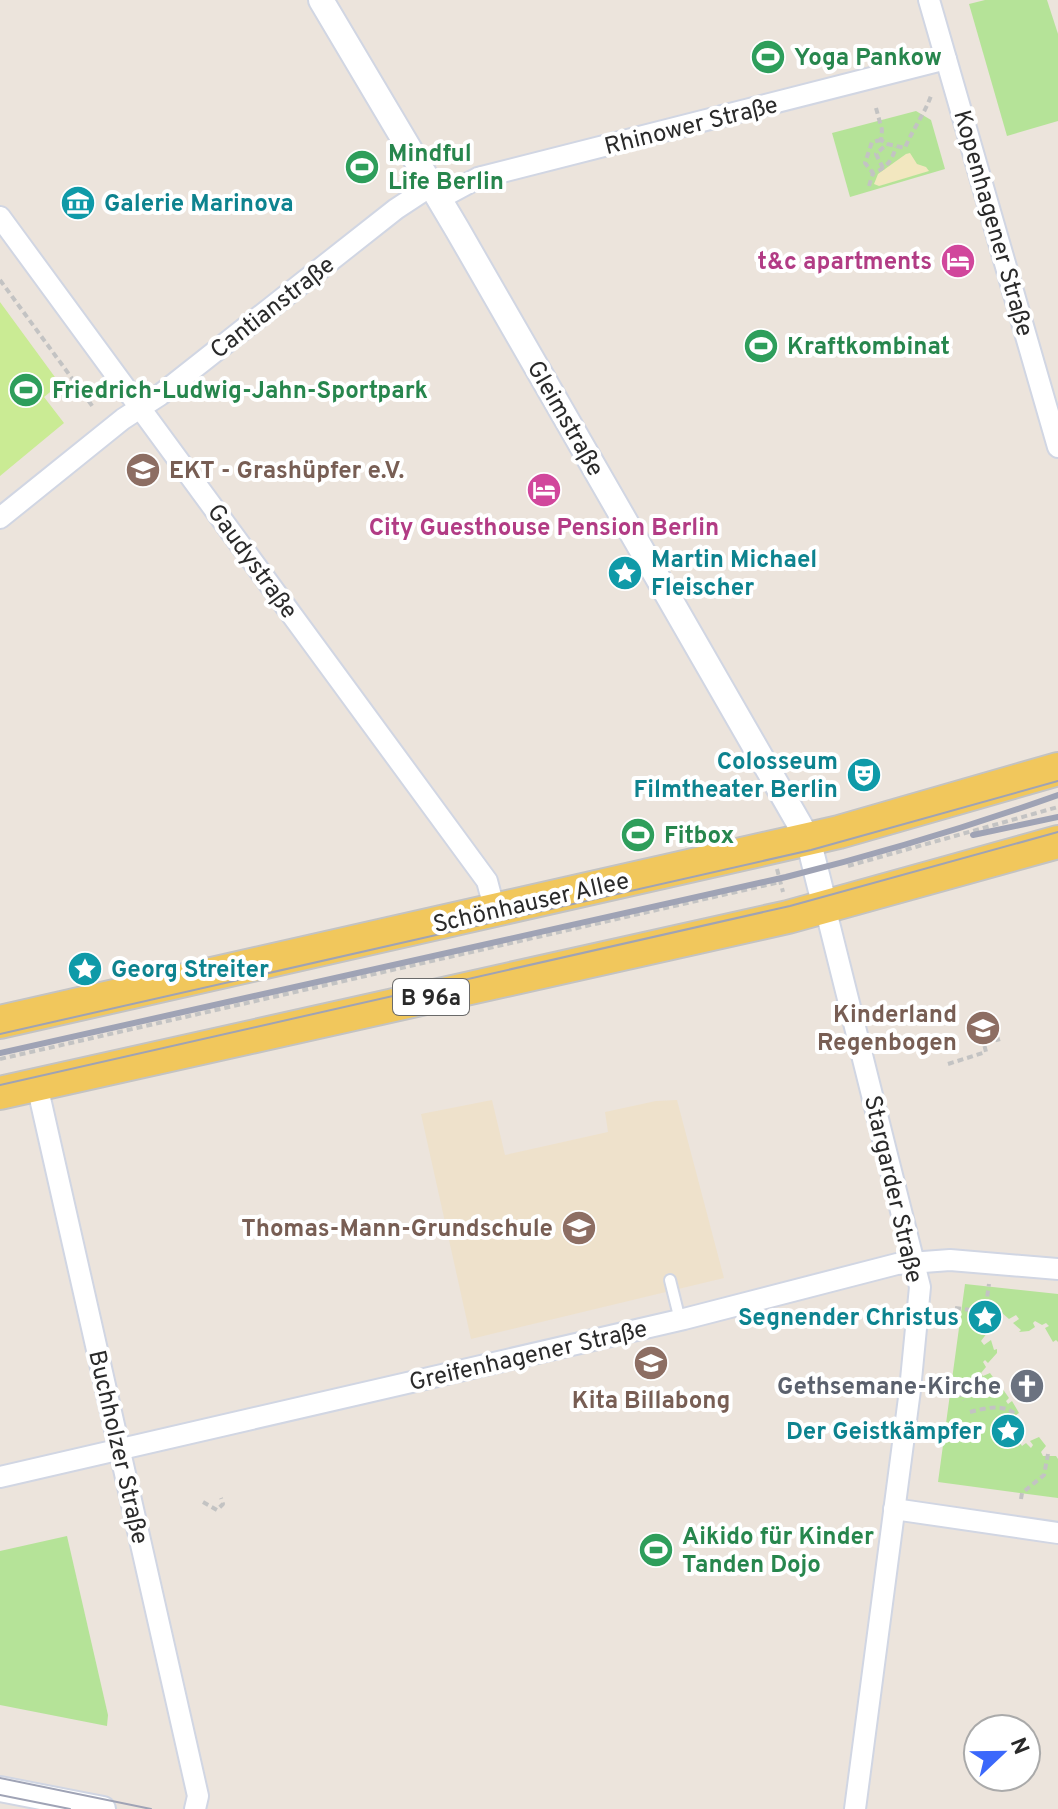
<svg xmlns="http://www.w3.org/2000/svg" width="1058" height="1809" font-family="Overpass,sans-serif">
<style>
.education{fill:#eee1cb}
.green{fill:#b5e398}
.sand{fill:#f2e7bf}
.pitch{fill:#caeb94}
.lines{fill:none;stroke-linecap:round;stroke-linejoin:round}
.service-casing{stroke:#d1d6e3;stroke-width:14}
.minor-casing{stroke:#d1d6e3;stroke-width:24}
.tertiary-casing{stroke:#d1d6e3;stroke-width:28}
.primary-casing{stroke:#c3c3c3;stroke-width:36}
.path{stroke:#c3c3c3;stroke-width:4;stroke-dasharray:6 4;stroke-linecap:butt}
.service{stroke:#fff;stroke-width:10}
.minor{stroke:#fff;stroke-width:20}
.tertiary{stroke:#fff;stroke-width:24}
.primary{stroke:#f1c75c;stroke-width:32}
.tram{stroke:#9fa3b5;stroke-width:2}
.rail{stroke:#9fa3b5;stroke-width:6}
.labels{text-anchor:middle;stroke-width:8;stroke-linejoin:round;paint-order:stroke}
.shield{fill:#fff;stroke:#6a6a6a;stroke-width:2}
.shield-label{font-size:22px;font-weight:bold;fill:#2a2a2a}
.leisure-label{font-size:24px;font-weight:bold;fill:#27864d;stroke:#fff;text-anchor:start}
.street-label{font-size:24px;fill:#2a2a2a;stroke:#fff}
.culture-label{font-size:24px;font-weight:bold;fill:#0d838f;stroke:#fff;text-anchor:start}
.hotel-label{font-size:24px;font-weight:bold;fill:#b23c85;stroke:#fff;text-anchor:end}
.education-label{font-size:24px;font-weight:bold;fill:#785e54;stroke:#fff;text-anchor:end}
.worship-label{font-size:24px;font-weight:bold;fill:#5b616d;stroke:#fff;text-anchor:end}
</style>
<rect width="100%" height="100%" fill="#ece4dc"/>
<path class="education" d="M492 1100 505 1155 608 1132 605 1112 656 1101 677 1100 724 1278 471 1339 421 1114Z"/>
<g class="green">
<path d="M985 0H1047L1058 34V121L1007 136 969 4Z"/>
<path d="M916 111 931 120 945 169 850 197 832 133Z"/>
<path d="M965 1284 1058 1294V1342L1056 1340 1053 1342 1045 1328 1049 1326 1046 1323 1042 1325 1035 1321 1033 1323 1035 1327 1029 1331 1019 1332 1021 1330 1013 1323 1019 1319 1016 1315 1009 1319 1002 1313 999 1315 997 1311 983 1321 987 1333 981 1341 984 1345 991 1340 994 1350 997 1349V1353L988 1363 985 1360 983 1362 986 1367 981 1373 983 1376 990 1373 998 1384 995 1387 998 1390 1002 1388 1009 1398 1006 1401 1008 1404 1012 1401 1019 1413 1013 1417 1010 1413 1006 1415 1009 1420 1005 1423 1008 1427 1012 1424 1024 1440 1020 1443 1022 1446 1026 1443 1031 1448 1033 1445 1030 1441 1039 1437 1046 1446 1041 1452 1043 1456H1056L1058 1459V1498L938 1482Z"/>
<path d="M67 1536 108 1715 107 1726 0 1705V1551Z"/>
</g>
<path class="sand" d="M910 153 917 164 926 167 929 171 879 186 874 184 878 174 906 154Z"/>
<path class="pitch" d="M0 302 60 384 44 397 64 423 0 476Z"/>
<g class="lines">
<g class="service-casing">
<path id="service" d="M670 1280 680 1320"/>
</g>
<g class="minor-casing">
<g id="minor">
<path d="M929 0 1058 447"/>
<path d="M439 199 478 178 946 59"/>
<path d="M0 217 487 881 495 911"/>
<path d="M0 518 123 419 160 395 396 209 431 186"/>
<path d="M825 907 920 1287 910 1390 855 1809"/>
<path d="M37 1085 198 1796 195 1809"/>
<path d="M0 1477 684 1319 897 1264 950 1260 1058 1269"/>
<path d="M894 1509 1058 1533"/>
</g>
</g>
<g class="tertiary-casing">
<g id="tertiary">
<path d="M321 0 457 229 808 839 825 907"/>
<path d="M0 1789 103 1809"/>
</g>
</g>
<g class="primary-casing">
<g id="primary">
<path d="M0 1022 839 832 1058 769"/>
<path d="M0 1093 788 917 1058 842"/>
</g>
</g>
<g class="path">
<path d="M876 108 882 130 881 140 887 144 905 148C913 128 925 114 932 93"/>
<path d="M881 140 872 142 865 163 873 173C887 168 892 160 896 147"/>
<path d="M883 168 876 154 887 144"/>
<path d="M869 186 873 173"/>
<path d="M0 280 93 407"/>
<path d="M848 866 1058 807"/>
<path d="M777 869 783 892"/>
<path d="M0 1059 780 882"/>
<path d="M948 1064 986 1052 984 1044 1000 1039"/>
<path d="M955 1308 987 1312 991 1304 987 1298 989 1284"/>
<path d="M959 1391 964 1400"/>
<path d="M970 1412C986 1408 1004 1403 1016 1415"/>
<path d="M1021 1499 1022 1493 1044 1475 1048 1454"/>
<path d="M203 1502 217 1510 223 1504 221 1498"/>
</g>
<use href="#service" class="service"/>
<use href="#minor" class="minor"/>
<use href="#tertiary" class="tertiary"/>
<use href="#primary" class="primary"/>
<g class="tram">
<path d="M0 1034 811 850 1058 781"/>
<path d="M0 1085 790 906 1058 832"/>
<path d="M0 1778 151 1809"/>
<path d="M0 1795 70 1809"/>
</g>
<g class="rail">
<path d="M973 835 1058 817"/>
<path d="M0 1053 786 877C878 854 968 827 1058 795"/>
</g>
</g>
<defs>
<g id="stadium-disc" transform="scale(1.8)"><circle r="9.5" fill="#2e9e5b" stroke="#fff"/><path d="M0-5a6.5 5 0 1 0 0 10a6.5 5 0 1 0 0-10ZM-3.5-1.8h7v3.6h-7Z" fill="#fff"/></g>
<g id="museum-disc" transform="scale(1.8)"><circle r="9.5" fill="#0f9aa8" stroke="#fff"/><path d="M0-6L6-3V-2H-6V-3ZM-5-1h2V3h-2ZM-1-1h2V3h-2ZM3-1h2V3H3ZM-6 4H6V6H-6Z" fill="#fff"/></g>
<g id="hotel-disc" transform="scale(1.8)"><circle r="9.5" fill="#d1479c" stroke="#fff"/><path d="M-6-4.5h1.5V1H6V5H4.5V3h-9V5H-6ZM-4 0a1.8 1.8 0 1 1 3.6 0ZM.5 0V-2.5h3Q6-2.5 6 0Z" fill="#fff"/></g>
<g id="school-disc" transform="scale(1.8)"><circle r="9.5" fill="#8d6e63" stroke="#fff"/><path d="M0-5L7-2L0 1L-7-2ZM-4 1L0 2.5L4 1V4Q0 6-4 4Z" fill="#fff"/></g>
<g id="sight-disc" transform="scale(1.8)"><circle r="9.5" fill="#0f9aa8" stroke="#fff"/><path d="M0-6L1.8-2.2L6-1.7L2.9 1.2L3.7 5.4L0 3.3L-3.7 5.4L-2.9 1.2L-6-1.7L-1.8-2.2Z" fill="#fff"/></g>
<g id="theatre-disc" transform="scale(1.8)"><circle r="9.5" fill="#0f9aa8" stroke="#fff"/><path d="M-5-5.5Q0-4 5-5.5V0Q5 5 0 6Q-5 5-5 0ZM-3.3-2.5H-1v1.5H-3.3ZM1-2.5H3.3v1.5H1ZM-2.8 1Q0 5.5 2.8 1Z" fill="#fff"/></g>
<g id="church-disc" transform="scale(1.8)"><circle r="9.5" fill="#6b7280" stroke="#fff"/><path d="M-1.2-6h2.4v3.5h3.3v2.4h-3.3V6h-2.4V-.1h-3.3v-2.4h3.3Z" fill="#fff"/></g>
</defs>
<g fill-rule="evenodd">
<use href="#stadium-disc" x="768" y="57"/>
<use href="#stadium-disc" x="362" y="167"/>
<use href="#museum-disc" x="78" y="203"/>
<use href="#hotel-disc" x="958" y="261"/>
<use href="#stadium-disc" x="761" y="346"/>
<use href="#stadium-disc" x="26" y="390"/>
<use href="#school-disc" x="143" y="470"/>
<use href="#hotel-disc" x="544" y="490"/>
<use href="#sight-disc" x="625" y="573"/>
<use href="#theatre-disc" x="864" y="775"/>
<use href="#stadium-disc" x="638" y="835"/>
<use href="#sight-disc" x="85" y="969"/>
<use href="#school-disc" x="983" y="1028"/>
<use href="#school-disc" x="579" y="1228"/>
<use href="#sight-disc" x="985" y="1317"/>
<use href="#school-disc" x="651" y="1363"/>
<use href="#church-disc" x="1027" y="1386"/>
<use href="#sight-disc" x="1008" y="1431"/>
<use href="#stadium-disc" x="656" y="1550"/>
</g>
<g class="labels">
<rect class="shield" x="393" y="979" width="76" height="36" rx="6"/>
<g class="shield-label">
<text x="431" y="1005">B 96a</text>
</g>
<g class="leisure-label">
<text x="794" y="65">Yoga Pankow</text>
<text x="388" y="161">Mindful<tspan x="388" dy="28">Life Berlin</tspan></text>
<text x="787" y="354">Kraftkombinat</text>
<text x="52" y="398">Friedrich-Ludwig-Jahn-Sportpark</text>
<text x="664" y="843">Fitbox</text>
<text x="682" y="1544">Aikido für Kinder<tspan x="682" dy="28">Tanden Dojo</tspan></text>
</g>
<g class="street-label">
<text transform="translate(691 125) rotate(-14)" y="8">Rhinower Straße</text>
<text transform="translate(994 223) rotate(74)" y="8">Kopenhagener Straße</text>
<text transform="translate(272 307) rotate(-38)" y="8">Cantianstraße</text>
<text transform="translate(566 418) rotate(60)" y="8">Gleimstraße</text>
<text transform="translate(253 561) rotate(54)" y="8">Gaudystraße</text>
<text transform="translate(531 902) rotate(-13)" y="8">Schönhauser Allee</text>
<text transform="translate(894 1189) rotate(77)" y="8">Stargarder Straße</text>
<text transform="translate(528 1355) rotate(-13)" y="8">Greifenhagener Straße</text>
<text transform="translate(119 1447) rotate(77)" y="8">Buchholzer Straße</text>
</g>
<g class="culture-label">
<text x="104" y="211">Galerie Marinova</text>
<text x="651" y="567">Martin Michael<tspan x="651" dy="28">Fleischer</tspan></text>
<text x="838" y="769" text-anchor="end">Colosseum<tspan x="838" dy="28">Filmtheater Berlin</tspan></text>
<text x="111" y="977">Georg Streiter</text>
<text x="959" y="1325" text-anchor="end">Segnender Christus</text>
<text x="982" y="1439" text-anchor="end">Der Geistkämpfer</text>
</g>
<g class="hotel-label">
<text x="932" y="269">t&amp;c apartments</text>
<text x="544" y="535" text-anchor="middle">City Guesthouse Pension Berlin</text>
</g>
<g class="education-label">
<text x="169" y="478" text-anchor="start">EKT - Grashüpfer e.V.</text>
<text x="957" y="1022">Kinderland<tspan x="957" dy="28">Regenbogen</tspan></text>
<text x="553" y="1236">Thomas-Mann-Grundschule</text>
<text x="651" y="1408" text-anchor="middle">Kita Billabong</text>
</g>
<g class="worship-label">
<text x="1001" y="1394">Gethsemane-Kirche</text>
</g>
</g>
<g transform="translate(1002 1753) rotate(68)"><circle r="38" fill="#ffffff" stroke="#aaaaaa" stroke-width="2"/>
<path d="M0-6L14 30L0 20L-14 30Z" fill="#3b68fb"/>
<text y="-12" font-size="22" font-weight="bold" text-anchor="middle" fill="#2a2a2a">N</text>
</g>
</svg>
